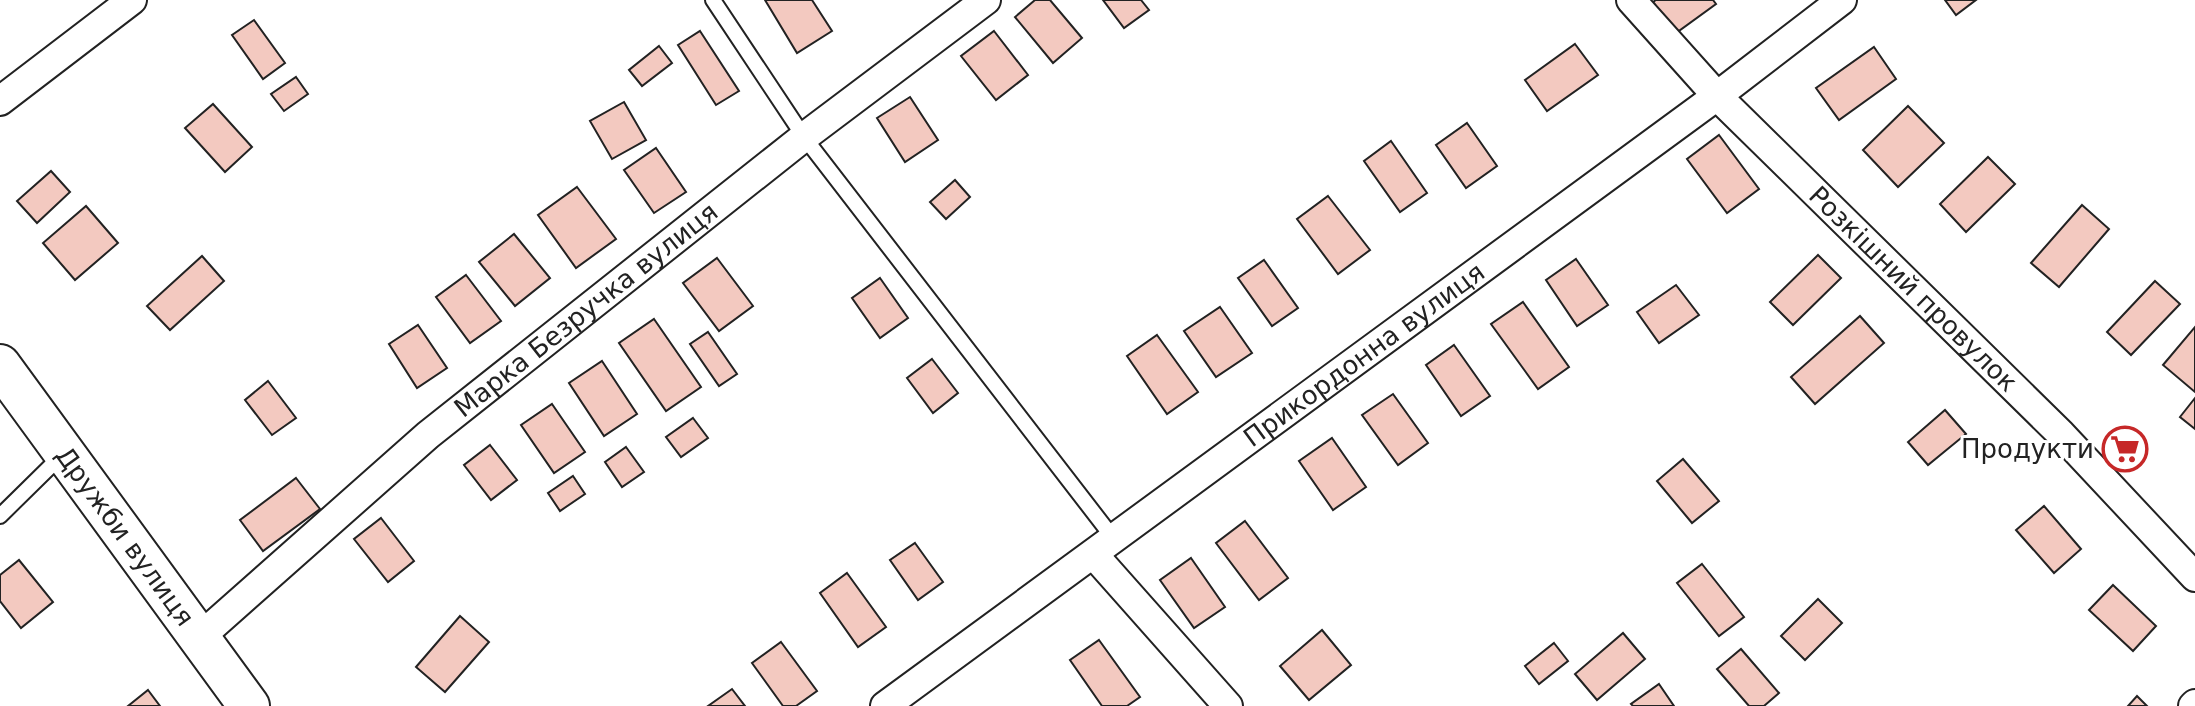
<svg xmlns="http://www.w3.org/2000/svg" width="2195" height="706" font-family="'DejaVu Sans',sans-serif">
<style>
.building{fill:#f3c9c0;stroke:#222;stroke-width:2}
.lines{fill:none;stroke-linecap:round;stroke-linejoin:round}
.lane-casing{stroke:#222;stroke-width:18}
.street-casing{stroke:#222;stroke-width:32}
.secondary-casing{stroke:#222;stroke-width:44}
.lane{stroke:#fff;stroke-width:14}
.street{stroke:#fff;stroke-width:28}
.secondary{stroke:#fff;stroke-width:40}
.labels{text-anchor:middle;stroke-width:6;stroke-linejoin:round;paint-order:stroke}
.street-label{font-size:26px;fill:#222;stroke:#fff}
.poi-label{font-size:26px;fill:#222;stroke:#fff;text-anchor:end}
</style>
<rect width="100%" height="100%" fill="#fff"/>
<g class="building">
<path d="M765 0H812L832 31 797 53Z"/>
<path d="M1035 0H1050L1082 38 1053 63 1015 17Z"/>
<path d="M1103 0H1141L1149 10 1124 28Z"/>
<path d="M1656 0H1713L1716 4 1676 33 1653 2Z"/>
<path d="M1945 0H1976L1956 15Z"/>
<path d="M254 20 285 63 263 79 232 35Z"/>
<path d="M700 31 739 91 716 105 678 45Z"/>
<path d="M994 31 1028 75 996 100 961 56Z"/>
<path d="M1575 44 1598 75 1547 111 1525 80Z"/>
<path d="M659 46 672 63 642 86 629 70Z"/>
<path d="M1874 47 1896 79 1839 120 1816 88Z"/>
<path d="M296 77 308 94 284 111 271 94Z"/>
<path d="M910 97 938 140 905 162 877 118Z"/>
<path d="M624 102 646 140 612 159 590 121Z"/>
<path d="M213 104 252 147 225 172 185 128Z"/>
<path d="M1908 106 1944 143 1898 187 1863 150Z"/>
<path d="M1467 123 1497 166 1466 188 1436 145Z"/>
<path d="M1719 135 1759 189 1727 213 1687 159Z"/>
<path d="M1391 141 1427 193 1400 212 1364 161Z"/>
<path d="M656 148 686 192 654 213 624 170Z"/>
<path d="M1988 157 2015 184 1966 232 1940 204Z"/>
<path d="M51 171 70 192 37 223 17 201Z"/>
<path d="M955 180 970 197 946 219 930 202Z"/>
<path d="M577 187 616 239 576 268 538 215Z"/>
<path d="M1328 196 1370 250 1338 274 1297 219Z"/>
<path d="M2082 205 2109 229 2059 287 2031 263Z"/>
<path d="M86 206 118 243 75 280 43 243Z"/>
<path d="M514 234 550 278 515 306 479 262Z"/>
<path d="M1818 255 1841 278 1793 325 1770 302Z"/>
<path d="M202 256 224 281 170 330 147 306Z"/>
<path d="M717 258 753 306 719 331 683 283Z"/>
<path d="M1576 259 1608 305 1577 326 1546 280Z"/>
<path d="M1264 260 1298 308 1272 326 1238 278Z"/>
<path d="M466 275 501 321 470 343 436 297Z"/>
<path d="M880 278 908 318 880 338 852 298Z"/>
<path d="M2155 281 2180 304 2131 355 2107 332Z"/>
<path d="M1676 285 1699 315 1659 343 1637 312Z"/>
<path d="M1523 302 1569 367 1538 389 1491 324Z"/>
<path d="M1220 307 1252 353 1216 377 1184 331Z"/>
<path d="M1860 316 1884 343 1815 404 1791 377Z"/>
<path d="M654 319 701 387 666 411 619 343Z"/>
<path d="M418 325 447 368 417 388 389 344Z"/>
<path d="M2195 327V392L2163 365Z"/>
<path d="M708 332 737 374 719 386 690 344Z"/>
<path d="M1157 335 1198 392 1167 414 1127 356Z"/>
<path d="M1454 345 1490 396 1461 416 1426 365Z"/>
<path d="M932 359 958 393 933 413 907 378Z"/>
<path d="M602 361 637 414 604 436 569 383Z"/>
<path d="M268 381 296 418 272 435 245 400Z"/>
<path d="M1393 394 1428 443 1398 465 1362 415Z"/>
<path d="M2195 398V429L2180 417Z"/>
<path d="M552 404 585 452 554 473 521 425Z"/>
<path d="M1945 410 1966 434 1928 465 1908 442Z"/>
<path d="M693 418 708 438 681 457 666 437Z"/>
<path d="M1332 438 1366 487 1333 510 1299 461Z"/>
<path d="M490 445 517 480 491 500 464 465Z"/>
<path d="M626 447 644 472 622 487 605 462Z"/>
<path d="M1683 459 1719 501 1692 523 1657 481Z"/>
<path d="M573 476 585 494 560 511 548 493Z"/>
<path d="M296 478 320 509 263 551 240 520Z"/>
<path d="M2044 506 2081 549 2054 573 2016 530Z"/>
<path d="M381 518 414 561 388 582 354 539Z"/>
<path d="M1245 521 1288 578 1259 600 1216 543Z"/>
<path d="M915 543 943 582 918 600 890 560Z"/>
<path d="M1191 558 1225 607 1194 628 1160 580Z"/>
<path d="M19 560 53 602 21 628 0 601V575Z"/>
<path d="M1702 564 1744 617 1719 636 1677 583Z"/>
<path d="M847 573 886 627 858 647 820 593Z"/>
<path d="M2113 585 2156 626 2133 651 2089 610Z"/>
<path d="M1818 599 1842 623 1805 660 1781 636Z"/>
<path d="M460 616 489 642 445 692 416 667Z"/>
<path d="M1322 630 1351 665 1309 700 1280 666Z"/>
<path d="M1623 633 1645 659 1597 700 1575 674Z"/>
<path d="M1099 640 1140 697 1127 706H1102L1070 660Z"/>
<path d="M781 642 817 691 796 706H783L752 663Z"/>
<path d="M1554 643 1568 661 1539 684 1525 666Z"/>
<path d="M1741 649 1779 693 1764 706H1749L1717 669Z"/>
<path d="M1659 684 1674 706H1633L1631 704Z"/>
<path d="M732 689 745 706H708Z"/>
<path d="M148 690 160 706H128Z"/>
<path d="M2137 696 2147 706H2128Z"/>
</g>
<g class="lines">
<g class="lane-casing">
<g id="lane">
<path d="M713 0 804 137 1114 539"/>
<path d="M0 516 62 455"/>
</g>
</g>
<g class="street-casing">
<g id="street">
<path id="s1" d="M1631 0 1717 96 2061 434 2195 577"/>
<path d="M0 101 132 0"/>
<path d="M1094 555 1228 706"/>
<path id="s2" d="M200 637 428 435 804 137 986 0"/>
<path id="s3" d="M885 706 1717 96 1842 0"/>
<path d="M2193 706 2195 704"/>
</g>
</g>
<g class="secondary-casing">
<g id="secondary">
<path id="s4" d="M0 365 249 706"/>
</g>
</g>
<use href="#lane" class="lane"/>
<use href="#street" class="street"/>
<use href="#secondary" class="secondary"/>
</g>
<defs>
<g id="supermarket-ring" transform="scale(2.3)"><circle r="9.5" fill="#fff" stroke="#c62828" stroke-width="1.5"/><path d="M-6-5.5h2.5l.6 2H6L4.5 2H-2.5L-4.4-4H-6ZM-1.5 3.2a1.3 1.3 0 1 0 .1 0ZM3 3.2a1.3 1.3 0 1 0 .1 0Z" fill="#c62828"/></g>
</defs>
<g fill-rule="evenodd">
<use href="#supermarket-ring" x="2125" y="449"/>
</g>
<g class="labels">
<g class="street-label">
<text dy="9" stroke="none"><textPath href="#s1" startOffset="404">Розкішний провулок</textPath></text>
<text dy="9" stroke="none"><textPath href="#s2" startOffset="506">Марка Безручка вулиця</textPath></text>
<text dy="9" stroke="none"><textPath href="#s3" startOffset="594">Прикордонна вулиця</textPath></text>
<text dy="9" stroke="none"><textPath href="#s4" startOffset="212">Дружби вулиця</textPath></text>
</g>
<g class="poi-label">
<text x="2094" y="458">Продукти</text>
</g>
</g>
</svg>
